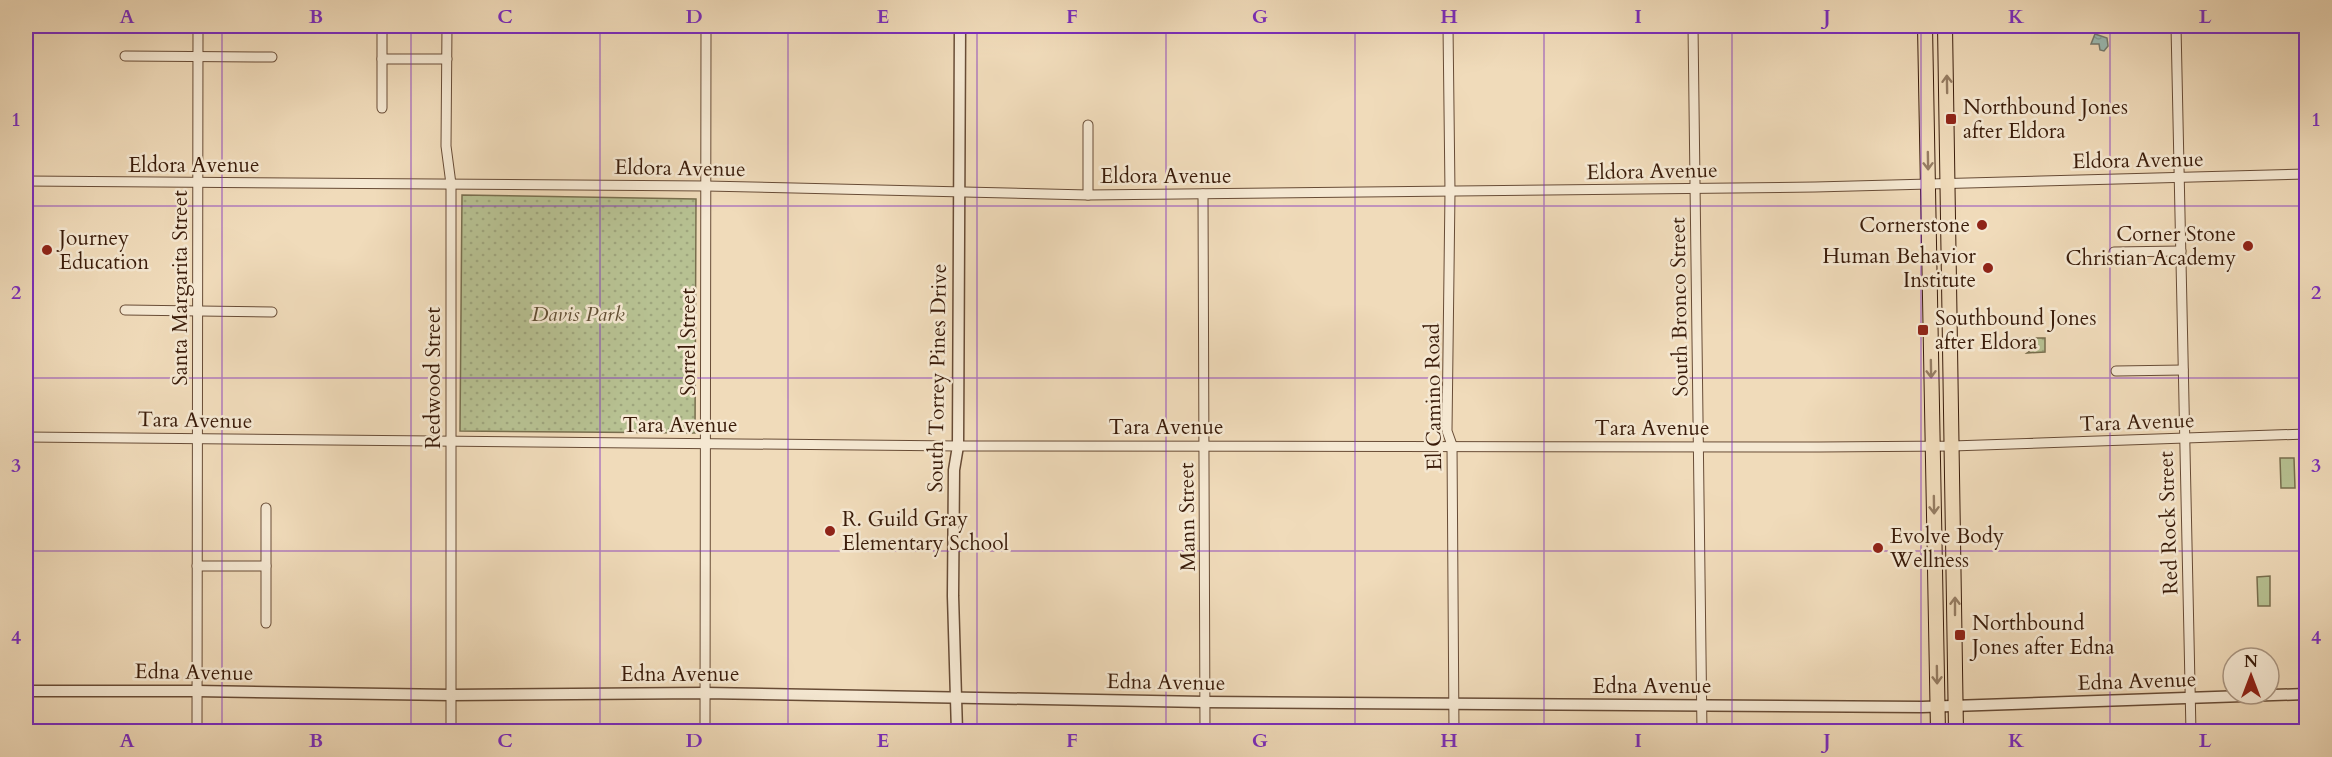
<svg xmlns="http://www.w3.org/2000/svg" width="2332" height="757" font-family="Cardo,serif">
<style>
.park{fill:url(#park-dots);stroke:#786e4e;stroke-width:1.5}
.pitch{fill:#b7c192;stroke:#786e4e;stroke-width:1.5}
.water{fill:url(#water-ripples);stroke:#747b70;stroke-width:1.5}
.lines{fill:none;stroke-linecap:round;stroke-linejoin:round}
.minor-casing{stroke:#684c36;stroke-width:11}
.tertiary-casing{stroke:#684c36;stroke-width:13}
.primary-casing{stroke:#3a1c0a;stroke-width:16}
.minor{stroke:#f5e8d2;stroke-width:9}
.tertiary{stroke:#f5e8d2;stroke-width:10}
.primary{stroke:#f0dbba;stroke-width:14}
.oneway{stroke:#957c62}
.grid{fill:none;stroke:#7b2cbf;stroke-width:1.5;stroke-opacity:0.55}
.poi-dot{fill:#8f2418;stroke:#f5e8d2;stroke-width:2}
.labels{text-anchor:middle;stroke-width:5;stroke-linejoin:round;paint-order:stroke}
.poi-label{font-size:21px;fill:#3a1c0a;stroke:#f5e8d2;text-anchor:start}
.street-label{font-size:21px;fill:#3a1c0a;stroke:#f5e8d2}
.park-label{font-size:21px;font-style:italic;fill:#604e33;stroke:#f5e8d2}
.neatline{fill:none;stroke:#7b2cbf;stroke-width:2}
.grid-label{font-size:20px;text-anchor:middle;font-weight:bold;fill:#7b2cbf}
</style>
<defs>
<pattern id="park-dots" width="8" height="8" patternUnits="userSpaceOnUse" patternTransform="scale(1.5)"><rect width="8" height="8" fill="#b7c192"/><path d="M2 2h.1M6 6h.1" fill="none" stroke="#9ea57d" stroke-width="1.8" stroke-linecap="round"/></pattern>
<pattern id="water-ripples" width="26" height="14" patternUnits="userSpaceOnUse" patternTransform="scale(1.5)"><rect width="26" height="14" fill="#9abbb4"/><path d="M2 4q2-2 4 0t4 0M15 11q2-2 4 0t4 0" fill="none" stroke="#85a099"/></pattern>
</defs>
<rect width="100%" height="100%" fill="#f0dbba"/>
<filter id="stains"><feTurbulence type="fractalNoise" baseFrequency=".00333" numOctaves="4"/><feColorMatrix values="0 0 0 0 .2 0 0 0 0 .09 0 0 0 0 .02 0 0 0 .5 -.17"/></filter>
<radialGradient id="worn" r=".72"><stop offset=".6" stop-color="#630" stop-opacity="0"/><stop offset="1" stop-color="#630" stop-opacity=".3"/></radialGradient>
<g class="park">
<path d="M462 195 696 199 695 433 460 431Z"/>
<path d="M2027 338H2045V352L2027 353 2035 347 2033 341Z"/>
</g>
<g class="pitch">
<path d="M2280 458H2294L2295 488H2281Z"/>
<path d="M2270 576V606H2258L2257 577Z"/>
</g>
<path class="water" d="M2095 34 2107 38 2108 46 2104 51 2100 50 2099 44H2091Z"/>
<g class="lines">
<g class="minor-casing">
<g id="minor">
<path d="M447 26 446 146 451 184V732"/>
<path d="M1448 26 1450 192 1447 431 1452 445 1454 732"/>
<path d="M1693 26 1702 732"/>
<path d="M2176 26 2191 732"/>
<path d="M125 56 272 57"/>
<path d="M382 59H447"/>
<path d="M382 108V26"/>
<path d="M26 181 706 186 1088 195 1815 187 2306 174"/>
<path d="M1203 194 1205 732"/>
<path d="M1088 195V125"/>
<path d="M2114 252 2181 251"/>
<path d="M125 310 272 312"/>
<path d="M2116 371 2183 370"/>
<path d="M26 437 958 446 1819 447 1952 446 2306 434"/>
<path d="M197 566H266"/>
<path d="M266 623V508"/>
<path d="M197 732 198 26"/>
<path d="M705 732 706 26"/>
</g>
</g>
<g class="tertiary-casing">
<g id="tertiary">
<path d="M26 691H196L451 695 705 693 1205 702 1922 707 2306 694"/>
<path d="M957 732 953 596 954 470 958 446 960 26"/>
</g>
</g>
<g class="primary-casing">
<g id="primary">
<path d="M1925 26 1938 732"/>
<path d="M1945 26 1956 732"/>
</g>
</g>
<use href="#minor" class="minor"/>
<use href="#tertiary" class="tertiary"/>
<use href="#primary" class="primary"/>
</g>
<defs><path id="oneway-shaft" d="M-6 0H5M1.5-3L5.5 0L1.5 3" fill="none" stroke-width="1.6" stroke-linecap="round" stroke-linejoin="round" transform="scale(1.5)"/></defs>
<g class="oneway">
<use href="#oneway-shaft" transform="translate(1947 84) rotate(-91)"/>
<use href="#oneway-shaft" transform="translate(1928 161) rotate(89)"/>
<use href="#oneway-shaft" transform="translate(1931 369) rotate(89)"/>
<use href="#oneway-shaft" transform="translate(1934 505) rotate(89)"/>
<use href="#oneway-shaft" transform="translate(1955 606) rotate(-90)"/>
<use href="#oneway-shaft" transform="translate(1937 675) rotate(89)"/>
</g>
<path class="grid" d="M222 26V732M411 26V732M600 26V732M788 26V732M977 26V732M1166 26V732M1355 26V732M1544 26V732M1732 26V732M1921 26V732M2110 26V732M26 206H2306M26 378H2306M26 551H2306"/>
<g class="poi-dot">
<rect x="1945" y="113" width="12" height="12" rx="3"/>
<circle cx="1982" cy="225" r="6"/>
<circle cx="2248" cy="246" r="6"/>
<circle cx="47" cy="250" r="6"/>
<circle cx="1988" cy="268" r="6"/>
<rect x="1917" y="324" width="12" height="12" rx="3"/>
<circle cx="830" cy="531" r="6"/>
<circle cx="1878" cy="548" r="6"/>
<rect x="1954" y="629" width="12" height="12" rx="3"/>
</g>
<g class="labels">
<g class="poi-label">
<text x="1963" y="114">Northbound Jones<tspan x="1963" dy="24">after Eldora</tspan></text>
<text x="1970" y="232" text-anchor="end">Cornerstone</text>
<text x="2236" y="241" text-anchor="end">Corner Stone<tspan x="2236" dy="24">Christian Academy</tspan></text>
<text x="59" y="245">Journey<tspan x="59" dy="24">Education</tspan></text>
<text x="1976" y="263" text-anchor="end">Human Behavior<tspan x="1976" dy="24">Institute</tspan></text>
<text x="1935" y="325">Southbound Jones<tspan x="1935" dy="24">after Eldora</tspan></text>
<text x="842" y="526">R. Guild Gray<tspan x="842" dy="24">Elementary School</tspan></text>
<text x="1890" y="543">Evolve Body<tspan x="1890" dy="24">Wellness</tspan></text>
<text x="1972" y="630">Northbound<tspan x="1972" dy="24">Jones after Edna</tspan></text>
</g>
<g class="street-label">
<text transform="translate(2138 160) rotate(-1)" y="7">Eldora Avenue</text>
<text x="194" y="172">Eldora Avenue</text>
<text transform="translate(680 168) rotate(1)" y="7">Eldora Avenue</text>
<text transform="translate(1652 171) rotate(-1)" y="7">Eldora Avenue</text>
<text x="1166" y="183">Eldora Avenue</text>
<text transform="translate(180 288) rotate(-90)" y="7">Santa Margarita Street</text>
<text transform="translate(1679 307) rotate(-91)" y="7">South Bronco Street</text>
<text transform="translate(688 342) rotate(-90)" y="7">Sorrel Street</text>
<text transform="translate(433 378) rotate(-90)" y="7">Redwood Street</text>
<text transform="translate(937 378) rotate(-89)" y="7">South Torrey Pines Drive</text>
<text transform="translate(1433 397) rotate(-91)" y="7">El Camino Road</text>
<text transform="translate(195 420) rotate(1)" y="7">Tara Avenue</text>
<text transform="translate(2137 422) rotate(-2)" y="7">Tara Avenue</text>
<text x="680" y="432">Tara Avenue</text>
<text x="1166" y="434">Tara Avenue</text>
<text x="1652" y="435">Tara Avenue</text>
<text transform="translate(1187 517) rotate(-91)" y="7">Mann Street</text>
<text transform="translate(2168 523) rotate(-92)" y="7">Red Rock Street</text>
<text transform="translate(194 672) rotate(1)" y="7">Edna Avenue</text>
<text x="680" y="681">Edna Avenue</text>
<text transform="translate(2137 681) rotate(-2)" y="7">Edna Avenue</text>
<text transform="translate(1166 682) rotate(1)" y="7">Edna Avenue</text>
<text x="1652" y="693">Edna Avenue</text>
</g>
<g class="park-label">
<text x="578" y="321">Davis Park</text>
</g>
</g>
<rect width="2332" height="757" fill="none" stroke="#f0dbba" stroke-width="66"/>
<g transform="translate(2251 676)"><circle r="28" fill="#f5e8d2" stroke="#aa9682" stroke-width="1.5"/>
<path d="M0-4.5L10 22L0 15L-10 22Z" fill="#8f2418"/>
<text y="-9" font-size="16" font-weight="bold" text-anchor="middle" fill="#3a1c0a">N</text>
</g>
<rect x="33" y="33" width="2266" height="691" class="neatline"/>
<g class="grid-label">
<text x="127" y="23">A</text>
<text x="316" y="23">B</text>
<text x="505" y="23">C</text>
<text x="694" y="23">D</text>
<text x="883" y="23">E</text>
<text x="1072" y="23">F</text>
<text x="1260" y="23">G</text>
<text x="1449" y="23">H</text>
<text x="1638" y="23">I</text>
<text x="1827" y="23">J</text>
<text x="2016" y="23">K</text>
<text x="2205" y="23">L</text>
<text x="16" y="126">1</text>
<text x="2316" y="126">1</text>
<text x="16" y="299">2</text>
<text x="2316" y="299">2</text>
<text x="16" y="472">3</text>
<text x="2316" y="472">3</text>
<text x="16" y="644">4</text>
<text x="2316" y="644">4</text>
<text x="127" y="747">A</text>
<text x="316" y="747">B</text>
<text x="505" y="747">C</text>
<text x="694" y="747">D</text>
<text x="883" y="747">E</text>
<text x="1072" y="747">F</text>
<text x="1260" y="747">G</text>
<text x="1449" y="747">H</text>
<text x="1638" y="747">I</text>
<text x="1827" y="747">J</text>
<text x="2016" y="747">K</text>
<text x="2205" y="747">L</text>
</g>
<rect width="100%" height="100%" filter="url(#stains)"/>
<rect width="100%" height="100%" fill="url(#worn)"/>
</svg>
